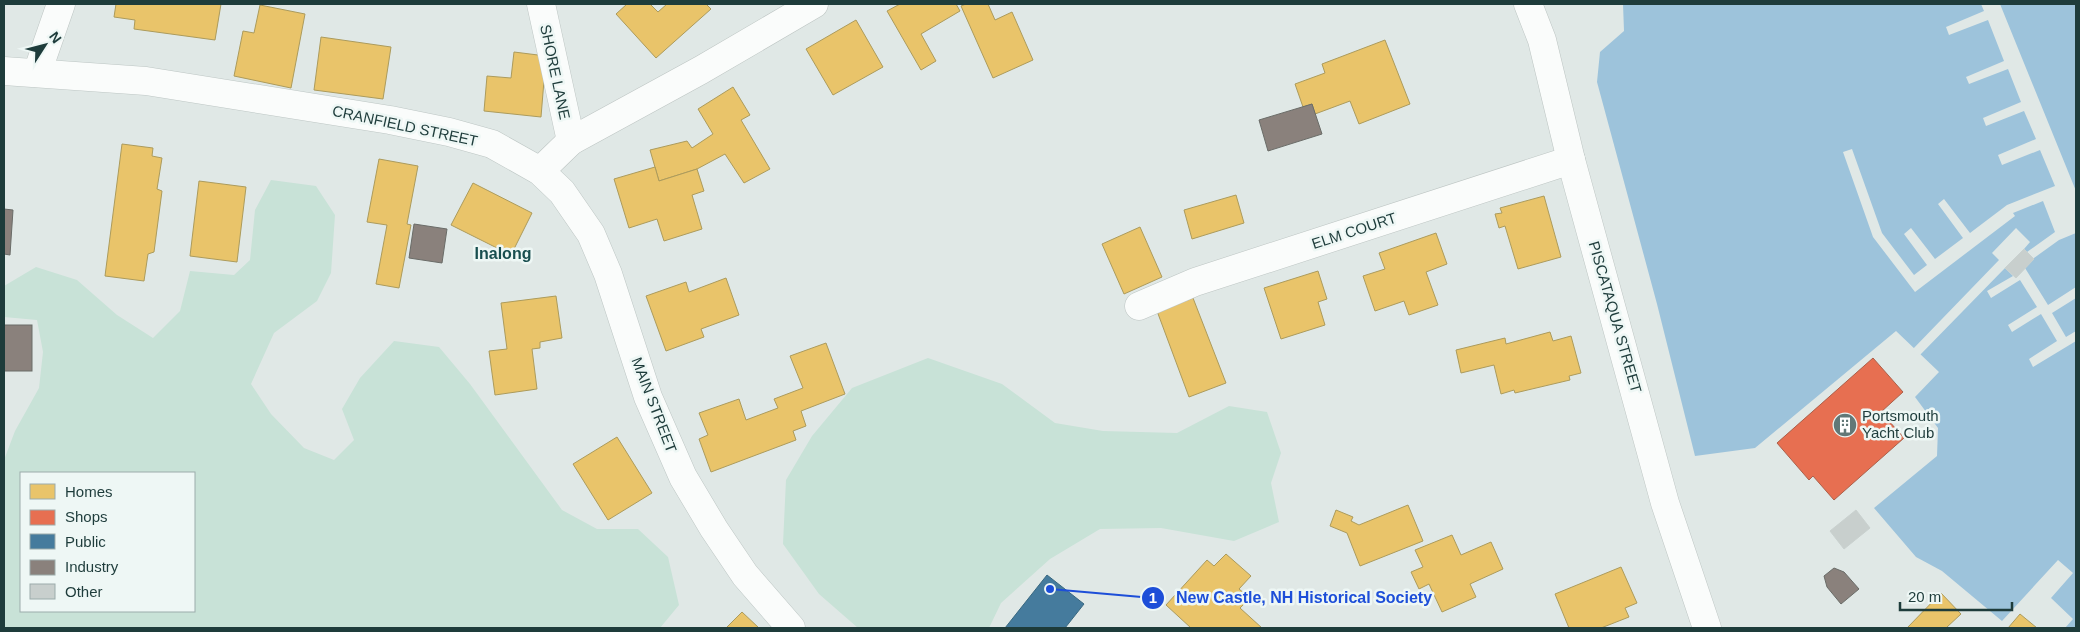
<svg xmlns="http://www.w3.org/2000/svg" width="2080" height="632" font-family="Arial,sans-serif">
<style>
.green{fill:#c8e2d7;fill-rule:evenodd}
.water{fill:#9dc3db}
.pier{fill:#e0e8e6}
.homes{fill:#e9c46a;stroke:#ac9b5c}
.shops{fill:#e76f51;stroke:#ab604a}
.public{fill:#457b9d;stroke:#396880}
.industry{fill:#8a817c;stroke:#6a6c68}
.building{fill:#c8cfcd;stroke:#c9d1cf}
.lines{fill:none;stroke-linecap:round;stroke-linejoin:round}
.street-casing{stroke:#bdc5c3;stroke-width:29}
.secondary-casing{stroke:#bdc6c4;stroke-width:29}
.street{stroke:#fafcfb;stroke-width:28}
.secondary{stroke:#fafcfb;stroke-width:28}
.labels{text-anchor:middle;stroke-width:5;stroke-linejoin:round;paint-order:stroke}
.street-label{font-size:15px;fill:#1e3c3b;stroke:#eef7f5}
.poi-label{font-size:15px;fill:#1e3c3b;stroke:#eef7f5;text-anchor:start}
.neighbourhood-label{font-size:16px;font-weight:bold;fill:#184e4f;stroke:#eef7f5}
.leader{fill:none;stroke:#1d4ed8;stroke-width:2}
.callout-dot{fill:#1d4ed8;stroke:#eef7f5;stroke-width:2}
.mark-label{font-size:15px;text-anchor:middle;font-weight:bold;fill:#fff}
.callout-label{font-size:16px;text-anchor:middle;font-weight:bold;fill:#1d4ed8;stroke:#eef7f5;stroke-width:5;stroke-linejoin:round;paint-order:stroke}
</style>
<rect width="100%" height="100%" fill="#e0e8e6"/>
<g class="green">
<path d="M271 180 316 186 335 215 331 273 317 301 274 333 251 384 271 414 304 448 334 460 354 440 342 409 360 378 394 341 439 347 470 384 562 510 597 529H638L668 557 679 605 660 628H4V460L15 431 39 388 43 352 37 320 4 317V286L36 267 77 280 117 315 153 338 180 311 190 271 234 275 250 260 255 210ZM21 473H194V611H21Z"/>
<path d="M928 358 1002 384 1055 423 1103 431 1177 433 1229 406 1267 412 1281 453 1271 483 1279 522 1234 541 1161 528 1100 529 1050 559 1001 603 989 628H858L819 594 783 544 786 480 812 436 852 388Z"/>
</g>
<path class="water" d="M1623 4H2076V628H2065L2073 619 2051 598 2073 573 2058 560 2002 621 1942 571 1916 557 1874 508 1937 456 1938 428 1915 397 1939 372 1896 331 1755 448 1695 456 1657 304 1597 82 1600 52 1624 31Z"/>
<path class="pier" d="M1981 4H2000L2076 191V233L2059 240 2034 258 2025 268 2048 305 2076 287V298L2052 313 2066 337 2076 331V341L2033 367 2029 359 2057 341 2041 314 2012 332 2008 325 2037 307 2020 280 1991 298 1987 291 2013 276 2005 268 1919 356 1912 350 1999 260 1992 253 2016 228 2030 242 2024 249 2027 252 2055 232 2043 201 2013 213 2015 216 1915 292 1873 237 1843 152 1852 149 1882 233 1914 275 1927 265 1904 234 1911 228 1935 259 1963 238 1938 204 1944 199 1970 233 2007 205 2055 186 2040 150 2002 165 1998 155 2036 139 2024 111 1986 126 1983 118 2021 102 2008 69 1969 84 1966 77 2004 61 1988 20 1949 35 1946 27 1984 11Z"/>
<g class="homes">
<path d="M116 4H221L215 40 134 29 135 20 114 17Z"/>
<path d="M627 4H650L658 12 667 4H706L711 9 656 58 616 14Z"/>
<path d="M900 4H956L960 11 921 34 936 61 921 70 887 11Z"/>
<path d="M966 4H988L995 20 1012 12 1033 60 993 78 961 6Z"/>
<path d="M260 5 305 14 291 88 234 76 243 31 254 33Z"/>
<path d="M856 20 883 67 833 95 806 49Z"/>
<path d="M321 37 391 47 383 99 314 90Z"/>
<path d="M1385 40 1410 104 1359 124 1350 101 1315 114 1312 104 1303 107 1295 84 1325 73 1322 64Z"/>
<path d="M514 52 546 56 541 117 484 111 487 76 511 78Z"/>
<path d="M733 87 750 115 741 120 770 169 744 183 725 154 697 169 659 181 650 150 687 141 692 148 713 134 698 109Z"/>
<path d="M122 144 153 148 152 156 162 158 157 189 162 191 154 252 148 254 144 281 105 276Z"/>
<path d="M379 159 418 166 407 224 411 225 399 288 376 284 387 225 367 222Z"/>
<path d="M655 167 659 181 697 169 704 191 692 195 702 229 664 241 657 219 629 228 614 179Z"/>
<path d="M199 181 246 187 237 262 190 256Z"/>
<path d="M473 183 532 213 511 255 451 225Z"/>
<path d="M1236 195 1244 223 1192 239 1184 210Z"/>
<path d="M1544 196 1561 257 1518 269 1505 226 1499 228 1495 214 1502 213 1500 208Z"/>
<path d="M1140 227 1162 277 1124 294 1102 244Z"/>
<path d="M1436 233 1447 264 1426 272 1438 305 1409 315 1404 301 1375 311 1363 276 1385 269 1379 253Z"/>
<path d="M1318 271 1327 299 1318 302 1325 325 1281 339 1264 288Z"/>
<path d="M726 278 739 315 701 329 704 337 666 351 646 296 686 282 689 292Z"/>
<path d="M556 296 562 338 540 342V348L532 349 537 389 495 395 489 351 507 349 501 303Z"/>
<path d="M1193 298 1226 383 1189 397 1157 311Z"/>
<path d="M1550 332 1553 341 1571 336 1581 373 1569 376 1570 380 1515 393 1514 390 1501 394 1494 365 1461 373 1456 350 1505 338 1506 344Z"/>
<path d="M826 343 845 394 801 411 806 426 793 431 796 440 711 472 699 439 708 435 699 413 739 399 746 420 778 408 774 399 803 388 790 356Z"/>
<path d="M617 437 652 493 608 520 573 464Z"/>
<path d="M1408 505 1423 541 1360 566 1347 533 1330 526 1336 510 1353 517 1351 521 1359 525Z"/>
<path d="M1452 535 1461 555 1491 542 1503 569 1470 584 1476 597 1442 612 1429 584 1419 589 1411 572 1423 567 1415 550Z"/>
<path d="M1226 554 1251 576 1239 589 1250 598 1240 608 1262 628H1191L1166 605 1207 560 1214 566Z"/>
<path d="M1621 567 1637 603 1625 608 1629 617 1601 628H1569L1555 594Z"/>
<path d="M1941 593 1961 614 1946 628H1907Z"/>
<path d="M742 612 759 628H726Z"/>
<path d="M2020 614 2037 628H2008Z"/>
</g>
<path class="shops" d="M1873 358 1903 392 1881 412 1904 438 1834 500 1813 476 1809 480 1777 443Z"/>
<path class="public" d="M1047 575 1084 604 1065 628H1005Z"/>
<g class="industry">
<path d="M1312 104 1322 134 1268 151 1259 120Z"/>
<path d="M4 209 13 210 10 255 4 254Z"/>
<path d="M414 224 447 229 442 263 409 258Z"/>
<rect x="4" y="325" width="28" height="46"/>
<path d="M1834 568 1844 572 1859 589 1841 604 1827 587 1824 576Z"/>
</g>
<g class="building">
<path d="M2024 249 2034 259 2016 278 2005 268Z"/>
<path d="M1856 510 1870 528 1844 549 1830 531Z"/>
</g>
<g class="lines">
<g class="street-casing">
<g id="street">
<path d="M541 4 571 141"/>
<path d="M1528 4 1542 40 1571 160 1665 503 1707 628"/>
<path d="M37 73 61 4"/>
<path d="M540 171 571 141 701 70 814 4"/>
<path d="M1139 306 1195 282 1571 160"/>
</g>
</g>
<g class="secondary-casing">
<path id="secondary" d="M4 71 146 81 390 120 449 132 492 144 540 171 562 192 591 234 608 274 648 397 683 477 714 529 745 575 791 628"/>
</g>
<use href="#street" class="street"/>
<use href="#secondary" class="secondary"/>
</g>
<defs>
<g id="building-disc" transform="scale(1.25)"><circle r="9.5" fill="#627877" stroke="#eef7f5"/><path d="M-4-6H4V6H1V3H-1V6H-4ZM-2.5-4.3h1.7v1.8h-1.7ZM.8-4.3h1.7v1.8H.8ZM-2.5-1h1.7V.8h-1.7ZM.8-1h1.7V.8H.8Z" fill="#fff"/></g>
</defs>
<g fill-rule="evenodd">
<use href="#building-disc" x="1845" y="425"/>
</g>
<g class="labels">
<g class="street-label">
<text transform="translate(555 72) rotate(78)" y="5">SHORE LANE</text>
<text transform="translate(405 126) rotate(12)" y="5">CRANFIELD STREET</text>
<text transform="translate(1354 231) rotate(-18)" y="5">ELM COURT</text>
<text transform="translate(1615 317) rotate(74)" y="5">PISCATAQUA STREET</text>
<text transform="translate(654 405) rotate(69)" y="5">MAIN STREET</text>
</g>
<g class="poi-label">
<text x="1862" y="421">Portsmouth<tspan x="1862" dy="17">Yacht Club</tspan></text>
</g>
<g class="neighbourhood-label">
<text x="503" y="259">Inalong</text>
</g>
</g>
<path class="leader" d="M1050 589L1153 598"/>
<g class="callout-dot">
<circle cx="1050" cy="589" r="5"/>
<circle cx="1153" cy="598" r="12"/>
</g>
<g class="mark-label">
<text x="1153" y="603">1</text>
</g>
<g class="callout-label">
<text x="1304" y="603">New Castle, NH Historical Society</text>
</g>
<rect width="2080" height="632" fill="none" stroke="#1e3c3b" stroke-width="10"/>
<rect x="20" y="472" width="175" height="140" fill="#eef7f5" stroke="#9bacab"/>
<rect x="30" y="484" width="25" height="15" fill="#e9c46a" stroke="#9bacab"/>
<text x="65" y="497" font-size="15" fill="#1e3c3b">Homes</text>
<rect x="30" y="510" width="25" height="15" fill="#e76f51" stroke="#9bacab"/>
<text x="65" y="522" font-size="15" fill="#1e3c3b">Shops</text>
<rect x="30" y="534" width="25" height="15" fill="#457b9d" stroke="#9bacab"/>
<text x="65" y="547" font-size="15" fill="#1e3c3b">Public</text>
<rect x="30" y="560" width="25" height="15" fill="#8a817c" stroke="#9bacab"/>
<text x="65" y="572" font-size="15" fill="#1e3c3b">Industry</text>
<rect x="30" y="584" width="25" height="15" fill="#c8cfcd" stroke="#9bacab"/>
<text x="65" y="597" font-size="15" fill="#1e3c3b">Other</text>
<g transform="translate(45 45) rotate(54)" stroke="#eef7f5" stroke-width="4" paint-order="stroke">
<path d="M0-4L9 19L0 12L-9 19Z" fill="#1e3c3b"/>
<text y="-8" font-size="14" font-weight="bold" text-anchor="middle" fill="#1e3c3b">N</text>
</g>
<path d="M1900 602v8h112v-8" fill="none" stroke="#1e3c3b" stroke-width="2.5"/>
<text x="1908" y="602" font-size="15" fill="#1e3c3b" stroke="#eef7f5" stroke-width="4" paint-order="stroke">20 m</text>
</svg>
